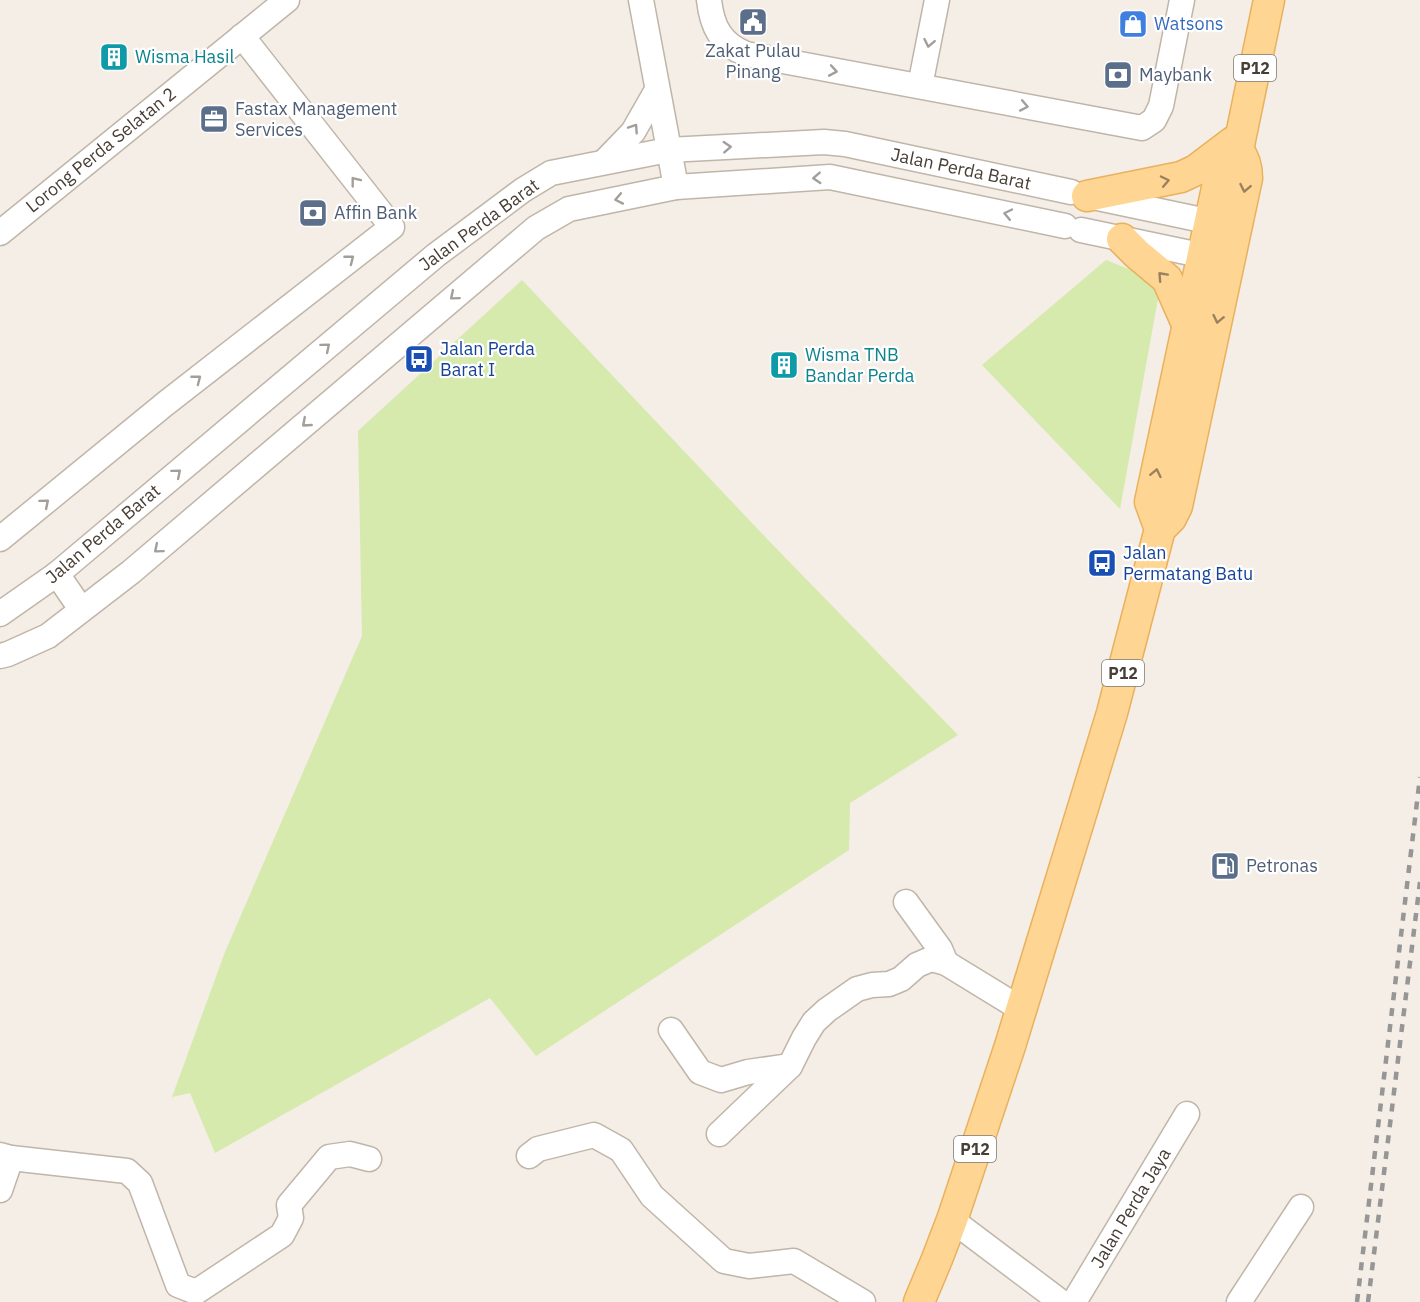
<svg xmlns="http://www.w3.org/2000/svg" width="1420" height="1302" font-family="'IBM Plex Sans',sans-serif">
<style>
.grass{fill:#d5eaac}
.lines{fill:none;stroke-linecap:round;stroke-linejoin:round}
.minor-casing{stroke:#c0b5a8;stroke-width:27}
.major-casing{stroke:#eab15d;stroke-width:33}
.minor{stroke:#fff;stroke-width:24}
.major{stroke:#ffd593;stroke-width:30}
.rail{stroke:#969696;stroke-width:4.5;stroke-dasharray:8 8;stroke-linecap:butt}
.oneway{stroke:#a39e9a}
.oneway2{stroke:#9a825f}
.labels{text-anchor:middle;stroke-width:4.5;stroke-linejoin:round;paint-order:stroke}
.shield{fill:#fff;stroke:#7e7872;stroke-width:1.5}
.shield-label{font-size:16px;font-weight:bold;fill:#473e35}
.shop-label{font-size:18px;fill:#366cbe;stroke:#fff;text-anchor:start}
.service-label{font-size:18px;fill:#4e5e75;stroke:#fff;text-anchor:start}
.culture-label{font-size:18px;fill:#0d838f;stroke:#fff;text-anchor:start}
.street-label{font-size:18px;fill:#473e35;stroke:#fff}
.transit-label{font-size:18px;fill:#164399;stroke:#fff;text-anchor:start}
</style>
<rect width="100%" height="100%" fill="#f4eee6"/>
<g class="grass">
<path d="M1106 260 1161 282 1120 509 982 365Z"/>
<path d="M522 280 770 542 958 735 850 803 849 850 536 1056 490 998 215 1153 190 1093 172 1097 225 952 362 636 358 431Z"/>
</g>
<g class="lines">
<g class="minor-casing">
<g id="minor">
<path d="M641 0 676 187"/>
<path d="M709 0C712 27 721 44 746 54L1142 128 1154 120 1161 106 1182 0"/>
<path d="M920 86 937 0"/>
<path d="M605 161 633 132 657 90"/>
<path d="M1093 197 1226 225"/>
<path d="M1081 230 1219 259"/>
<path d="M0 233 287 0"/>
<path d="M0 539 165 404 392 227 242 36"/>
<path d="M57 574 81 609"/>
<path d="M0 614 57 574 436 255 523 190 551 173 668 150 824 142 845 144 1071 192"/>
<path d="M0 656 8 654 48 636 131 572 536 228 569 209 676 187 830 177 1065 226"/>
<path d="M906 902 940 949 946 963"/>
<path d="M671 1030 700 1072 721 1080 748 1072 790 1066"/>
<path d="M719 1134 790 1066 804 1038 814 1022 827 1010 857 989 872 985 889 984 901 979 917 965 931 959 946 963 1021 1009"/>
<path d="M0 1155 11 1158 127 1171 140 1183 178 1285 196 1292 282 1235 291 1218 289 1205 329 1157 350 1154 369 1159"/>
<path d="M529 1156 538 1149 594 1135 621 1150 652 1196 724 1261 749 1266 794 1261 863 1302"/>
<path d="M0 1190 11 1158"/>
<path d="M952 1220 1061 1302"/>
<path d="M1074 1302 1187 1114"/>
<path d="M1239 1302 1301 1207"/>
</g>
</g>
<g class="major-casing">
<g id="major">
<path d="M1087 196 1181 177 1196 170 1233 142"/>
<path d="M1122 239 1137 254 1167 279 1187 324"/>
<path d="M1160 529 1150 502 1220 174 1229 156 1238 150 1269 0"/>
<path d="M919 1302 937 1259 952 1220 1010 1046 1112 713 1160 529 1171 518 1177 506 1247 178C1247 167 1245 159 1238 150"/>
</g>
</g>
<use href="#minor" class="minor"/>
<use href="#major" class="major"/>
<g class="rail">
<path d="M1357 1302 1420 777"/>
<path d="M1368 1302 1420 882"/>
</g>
</g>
<defs><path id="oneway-chevron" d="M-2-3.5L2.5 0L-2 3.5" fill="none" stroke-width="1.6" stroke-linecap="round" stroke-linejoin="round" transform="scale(1.5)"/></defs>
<g class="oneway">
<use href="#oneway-chevron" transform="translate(929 43) rotate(101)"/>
<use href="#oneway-chevron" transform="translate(833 71) rotate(10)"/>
<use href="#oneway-chevron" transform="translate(1024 106) rotate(11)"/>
<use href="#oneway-chevron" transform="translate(634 128) rotate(-56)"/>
<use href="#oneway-chevron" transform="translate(727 147) rotate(-3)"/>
<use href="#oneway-chevron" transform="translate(817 178) rotate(177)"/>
<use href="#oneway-chevron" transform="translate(355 181) rotate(-128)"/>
<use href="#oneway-chevron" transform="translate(619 199) rotate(169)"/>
<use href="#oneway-chevron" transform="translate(1008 214) rotate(-168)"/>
<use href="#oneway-chevron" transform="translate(350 259) rotate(-38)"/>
<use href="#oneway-chevron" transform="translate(454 296) rotate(140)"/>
<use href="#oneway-chevron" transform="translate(326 347) rotate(-40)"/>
<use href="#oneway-chevron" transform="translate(197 379) rotate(-38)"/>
<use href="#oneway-chevron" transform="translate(306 423) rotate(139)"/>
<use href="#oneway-chevron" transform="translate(177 473) rotate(-40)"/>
<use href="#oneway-chevron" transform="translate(45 503) rotate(-40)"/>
<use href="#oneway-chevron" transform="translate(158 549) rotate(140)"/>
</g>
<g class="oneway2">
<use href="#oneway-chevron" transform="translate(1165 181) rotate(-12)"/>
<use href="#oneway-chevron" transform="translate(1245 188) rotate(101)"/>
<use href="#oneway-chevron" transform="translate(1162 276) rotate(-133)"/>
<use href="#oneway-chevron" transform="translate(1218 319) rotate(102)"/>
<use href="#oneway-chevron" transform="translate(1156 473) rotate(-78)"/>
</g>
<defs>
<g id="civic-square" transform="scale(1.5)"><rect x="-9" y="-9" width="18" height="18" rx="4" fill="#5c6f8a" stroke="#fff"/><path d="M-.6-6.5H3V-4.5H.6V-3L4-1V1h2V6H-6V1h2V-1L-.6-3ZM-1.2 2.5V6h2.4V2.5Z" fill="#fff"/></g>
<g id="shop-square" transform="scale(1.5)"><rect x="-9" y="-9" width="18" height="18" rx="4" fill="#3f7fe0" stroke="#fff"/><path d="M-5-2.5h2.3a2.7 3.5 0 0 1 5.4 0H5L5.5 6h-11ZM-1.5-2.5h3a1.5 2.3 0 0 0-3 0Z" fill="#fff"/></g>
<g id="building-square" transform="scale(1.5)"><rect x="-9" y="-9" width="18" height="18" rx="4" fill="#0f9aa8" stroke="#fff"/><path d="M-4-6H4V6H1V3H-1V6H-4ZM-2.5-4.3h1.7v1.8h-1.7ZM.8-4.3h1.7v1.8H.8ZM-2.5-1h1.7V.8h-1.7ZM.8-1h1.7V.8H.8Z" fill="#fff"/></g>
<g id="bank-square" transform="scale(1.5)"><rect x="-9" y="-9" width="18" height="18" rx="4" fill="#5c6f8a" stroke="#fff"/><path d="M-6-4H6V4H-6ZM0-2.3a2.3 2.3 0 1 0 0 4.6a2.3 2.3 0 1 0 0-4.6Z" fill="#fff"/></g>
<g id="office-square" transform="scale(1.5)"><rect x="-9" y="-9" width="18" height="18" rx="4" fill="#5c6f8a" stroke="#fff"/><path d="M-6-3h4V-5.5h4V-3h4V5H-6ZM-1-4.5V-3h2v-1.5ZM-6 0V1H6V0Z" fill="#fff"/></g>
<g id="bus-square" transform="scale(1.5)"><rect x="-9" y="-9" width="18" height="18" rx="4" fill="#1a4fb4" stroke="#fff"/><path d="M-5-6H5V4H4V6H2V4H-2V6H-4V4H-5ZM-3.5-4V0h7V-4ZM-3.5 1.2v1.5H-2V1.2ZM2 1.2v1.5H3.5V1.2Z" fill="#fff"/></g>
<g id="fuel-square" transform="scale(1.5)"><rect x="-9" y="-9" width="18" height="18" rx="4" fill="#5c6f8a" stroke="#fff"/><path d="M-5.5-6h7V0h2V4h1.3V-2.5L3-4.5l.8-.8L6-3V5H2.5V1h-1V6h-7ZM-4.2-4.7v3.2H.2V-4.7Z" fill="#fff"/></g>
</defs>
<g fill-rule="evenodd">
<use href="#civic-square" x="753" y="22"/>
<use href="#shop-square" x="1133" y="24"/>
<use href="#building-square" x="114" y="57"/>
<use href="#bank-square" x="1118" y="75"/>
<use href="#office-square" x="214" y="119"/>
<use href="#bank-square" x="313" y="213"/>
<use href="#bus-square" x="419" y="359"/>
<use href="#building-square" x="784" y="365"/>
<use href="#bus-square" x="1102" y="563"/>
<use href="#fuel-square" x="1225" y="866"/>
</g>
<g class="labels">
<g class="shield">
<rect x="1234" y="55" width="42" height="26" rx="4.5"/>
<rect x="1102" y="660" width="42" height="26" rx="4.5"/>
<rect x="954" y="1136" width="42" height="26" rx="4.5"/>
</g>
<g class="shield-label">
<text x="1255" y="74">P12</text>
<text x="1123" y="679">P12</text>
<text x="975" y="1155">P12</text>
</g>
<g class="shop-label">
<text x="1154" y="30">Watsons</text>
</g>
<g class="service-label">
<text x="753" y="57" text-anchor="middle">Zakat Pulau<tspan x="753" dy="21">Pinang</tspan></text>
<text x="1139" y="81">Maybank</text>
<text x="235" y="115">Fastax Management<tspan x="235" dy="21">Services</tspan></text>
<text x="334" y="219">Affin Bank</text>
<text x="1246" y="872">Petronas</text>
</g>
<g class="culture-label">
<text x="135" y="63">Wisma Hasil</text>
<text x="805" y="361">Wisma TNB<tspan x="805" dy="21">Bandar Perda</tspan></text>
</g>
<g class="street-label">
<text transform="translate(101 150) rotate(-39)" y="6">Lorong Perda Selatan 2</text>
<text transform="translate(961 169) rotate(12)" y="6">Jalan Perda Barat</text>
<text transform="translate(479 225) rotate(-36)" y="6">Jalan Perda Barat</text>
<text transform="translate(103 534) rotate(-40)" y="6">Jalan Perda Barat</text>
<text transform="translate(1131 1208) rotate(-59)" y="6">Jalan Perda Jaya</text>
</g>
<g class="transit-label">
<text x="440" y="355">Jalan Perda<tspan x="440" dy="21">Barat I</tspan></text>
<text x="1123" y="559">Jalan<tspan x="1123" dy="21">Permatang Batu</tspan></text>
</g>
</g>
</svg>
